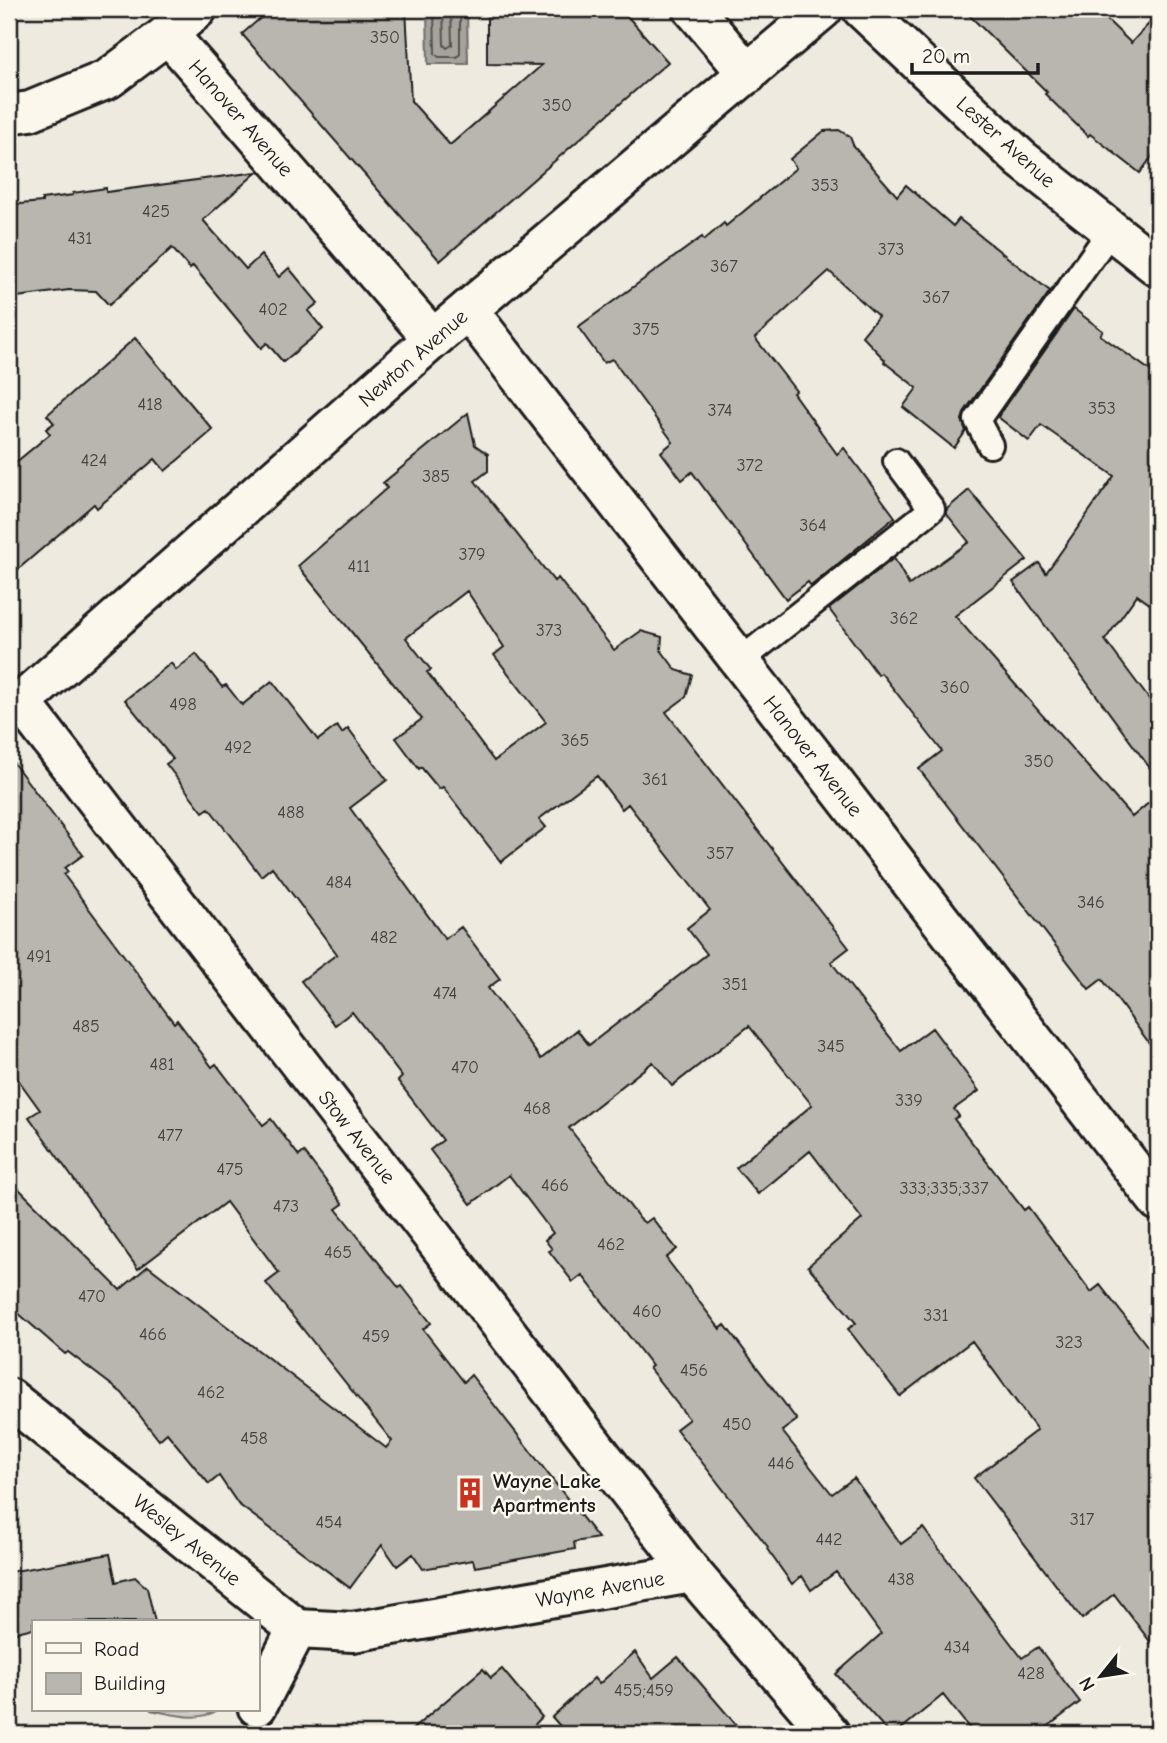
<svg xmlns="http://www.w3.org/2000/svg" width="1167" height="1743" font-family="'Comic Neue',sans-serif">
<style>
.green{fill:#ceccc2;stroke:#75746f;stroke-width:2}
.water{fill:#a6a39d;stroke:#6f6d69;stroke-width:2}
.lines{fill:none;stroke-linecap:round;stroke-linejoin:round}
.shore{stroke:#535250;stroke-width:2}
.building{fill:#b9b6af;stroke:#1c1c1c;stroke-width:2;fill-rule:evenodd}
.lane-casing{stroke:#1c1c1c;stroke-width:30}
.street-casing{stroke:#1c1c1c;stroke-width:44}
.lane{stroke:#fbf7ec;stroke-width:24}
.street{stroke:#fbf7ec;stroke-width:38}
.labels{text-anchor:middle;stroke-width:5;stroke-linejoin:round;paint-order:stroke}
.number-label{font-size:18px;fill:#434241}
.street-label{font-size:21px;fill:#1c1c1c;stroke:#fbf7ec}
.poi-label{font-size:21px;font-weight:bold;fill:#1c1c1c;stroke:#fbf7ec;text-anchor:start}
</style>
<rect width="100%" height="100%" fill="#eeeadf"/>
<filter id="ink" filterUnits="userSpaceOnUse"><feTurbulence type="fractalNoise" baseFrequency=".0143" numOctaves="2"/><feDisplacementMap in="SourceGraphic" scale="14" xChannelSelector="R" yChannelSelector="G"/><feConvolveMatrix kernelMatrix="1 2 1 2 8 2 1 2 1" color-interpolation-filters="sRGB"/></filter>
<g filter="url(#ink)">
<path class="green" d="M150 1710H218C197 1723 173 1714 150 1710Z"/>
<path class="water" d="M427 9H467L468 64H428Z"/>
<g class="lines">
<g class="shore">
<path d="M434 9 435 54 439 57H457L460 54V9"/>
<path d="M443 9 444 45 447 48 452 45 451 9"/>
</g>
</g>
<g class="building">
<path d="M271 9H406L411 101 450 145 542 65 487 64V9H621L668 62 440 261 242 34Z"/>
<path d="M963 9H1096L1131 43 1158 14V148L1140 173 1090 134 1088 136 1045 94 1047 92Z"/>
<path d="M839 130 850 137 854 147 897 196 906 185 953 226 959 219 1050 291 965 411 962 420 966 431 954 448 903 407 917 388 884 362 885 360 862 336 878 316 829 271 755 338 796 391 793 393 837 454 844 448 895 517 811 586 808 582 786 599 692 472 682 480 661 452 673 442 612 359 604 363 578 327 702 237 704 240 724 223 726 226 796 168 790 159 824 131Z"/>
<path d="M257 172 203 220 246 269 261 255 279 277 289 268 318 303 308 311 323 329 283 362 267 343 261 348 193 266 190 269 172 248 109 305 96 291 69 290 9 298V205L42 202V199L73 195V193L106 188V192Z"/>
<path d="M1074 309 1103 331 1100 335 1158 376V610L1137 595 1105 640 1158 711V779L1013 582 1039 563 1046 573 1114 476 1041 425 1029 441 998 417Z"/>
<path d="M135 338 213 430 165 471 155 459 97 508 94 504 9 577V468L50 434 46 429 54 423 47 415Z"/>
<path d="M468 413 475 445 488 454V471L475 481 554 581 558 578 614 650 641 631 662 637 661 650 676 670 692 675 686 697 666 712 849 948 831 962 901 1051 932 1028 979 1091 954 1109 959 1116 954 1119 1024 1210 1028 1207 1091 1292 1100 1285 1158 1360V1652L1114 1594 1082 1619 974 1478 1037 1430 972 1341 900 1396 848 1329 856 1323 808 1266 862 1219 810 1151 758 1194 736 1168 812 1105 749 1026 672 1086 653 1062 569 1128 640 1219 645 1223 652 1218 677 1249 666 1258 720 1329 725 1325 797 1420 782 1431 832 1494 854 1478 901 1544 923 1528 1022 1658 1038 1647 1080 1702 1038 1734H974L943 1695 895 1734H890L836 1674 881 1634 836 1572 811 1590 802 1576 792 1584 767 1549 768 1547 676 1429 689 1419 649 1368 652 1366 582 1275 573 1282 549 1251 552 1249 545 1240 553 1233 509 1175 471 1204 430 1150 443 1140 398 1081 402 1077 352 1012 335 1025 301 981 337 954 272 867 261 876 209 808 203 812 166 764 173 759 125 700 171 663 176 670 196 654 222 687 226 685 242 705 272 681 318 740 337 726 342 733 348 728 387 780 350 808 445 939 461 927 500 979 488 988 541 1059 577 1030 589 1045 707 954 687 928 710 910 628 804 622 809 597 776 539 819 546 827 501 862 443 787 439 789 421 767 419 769 396 738 422 719 298 566 387 488 383 483ZM467 591 504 647 494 655 546 722 494 761 427 672 431 670 406 638Z"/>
<path d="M969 490 1027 560 955 616 1132 817 1158 795V1055L1102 979 1089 989 919 769 942 751 881 673 878 675 829 609 894 558 909 585 969 542 946 513 947 509Z"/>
<path d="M9 757 83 855 65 868 68 872 64 875 174 1023 177 1020 212 1067 216 1064 263 1125 271 1119 299 1156 304 1152 343 1204 336 1209 399 1288 402 1286 431 1323 423 1329 464 1382 471 1375 598 1538 574 1542 575 1549 475 1567 473 1560 423 1569 413 1554 397 1566 382 1545 350 1588 238 1504 219 1476 209 1484 167 1433 159 1440 122 1393 68 1352 65 1354 9 1305V1179L120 1290 148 1266 386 1448 392 1441 266 1283 279 1273 226 1202 138 1269 29 1117 40 1110 9 1067Z"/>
<path d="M110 1554 116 1582 135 1577 147 1588 155 1622H33V1628L9 1634V1572Z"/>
<path d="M635 1652 653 1678 678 1657 744 1734H567L552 1717 594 1678 599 1684Z"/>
<path d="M483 1669 491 1678 502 1669 542 1717 526 1734H407Z"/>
</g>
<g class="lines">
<g class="lane-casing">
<g id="lane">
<path d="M990 445 977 420 1111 230"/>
<path d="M740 661 932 509 896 461"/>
</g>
</g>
<g class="street-casing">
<g id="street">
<path d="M693 9 748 74"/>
<path d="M862 9 1021 159 1158 267"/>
<path d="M168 34 197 9"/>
<path d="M9 114 30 111 108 79 168 34 433 339"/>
<path d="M468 310 1158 1201"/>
<path d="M21 702 692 1573"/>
<path d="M9 713 433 339 823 9"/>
<path d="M9 1398 297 1629 257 1706"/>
<path d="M297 1629 353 1632 692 1573 830 1734"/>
</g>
</g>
<use href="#lane" class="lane"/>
<use href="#street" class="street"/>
</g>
</g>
<defs>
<g id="building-bare" transform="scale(2.415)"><path d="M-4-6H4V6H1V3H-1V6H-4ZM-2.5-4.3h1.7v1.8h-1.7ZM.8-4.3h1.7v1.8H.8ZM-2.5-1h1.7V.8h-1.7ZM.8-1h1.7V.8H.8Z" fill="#c8321e" stroke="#fbf7ec" stroke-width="2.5" paint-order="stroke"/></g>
</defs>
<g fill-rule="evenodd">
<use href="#building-bare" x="470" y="1493"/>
</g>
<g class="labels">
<g class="number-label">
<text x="385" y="43">350</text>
<text x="557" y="111">350</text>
<text x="825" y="191">353</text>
<text x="156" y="217">425</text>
<text x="80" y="244">431</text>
<text x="891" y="255">373</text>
<text x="724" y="272">367</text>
<text x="936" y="303">367</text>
<text x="273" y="315">402</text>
<text x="646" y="335">375</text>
<text x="150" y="410">418</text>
<text x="1102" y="414">353</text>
<text x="720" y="416">374</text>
<text x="94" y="466">424</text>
<text x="750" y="471">372</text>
<text x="436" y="482">385</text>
<text x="813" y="531">364</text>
<text x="472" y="560">379</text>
<text x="359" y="572">411</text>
<text x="904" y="624">362</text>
<text x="549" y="636">373</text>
<text x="955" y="693">360</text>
<text x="183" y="710">498</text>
<text x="575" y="746">365</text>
<text x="238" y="753">492</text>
<text x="1039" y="767">350</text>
<text x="655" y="785">361</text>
<text x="291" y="818">488</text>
<text x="720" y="859">357</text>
<text x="339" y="888">484</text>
<text x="1091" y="908">346</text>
<text x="384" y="943">482</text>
<text x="39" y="962">491</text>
<text x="735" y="990">351</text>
<text x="445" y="999">474</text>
<text x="86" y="1032">485</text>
<text x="831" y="1052">345</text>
<text x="162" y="1070">481</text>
<text x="465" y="1073">470</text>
<text x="909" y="1106">339</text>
<text x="537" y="1114">468</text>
<text x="170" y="1141">477</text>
<text x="230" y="1175">475</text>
<text x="555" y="1191">466</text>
<text x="944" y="1194">333;335;337</text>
<text x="286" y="1212">473</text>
<text x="611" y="1250">462</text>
<text x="338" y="1258">465</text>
<text x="92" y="1302">470</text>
<text x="647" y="1317">460</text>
<text x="936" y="1321">331</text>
<text x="153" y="1340">466</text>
<text x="376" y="1342">459</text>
<text x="1069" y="1348">323</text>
<text x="694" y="1376">456</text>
<text x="211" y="1398">462</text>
<text x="737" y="1430">450</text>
<text x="254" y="1444">458</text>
<text x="781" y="1469">446</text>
<text x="1082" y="1525">317</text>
<text x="329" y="1528">454</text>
<text x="829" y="1545">442</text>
<text x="901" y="1585">438</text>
<text x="957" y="1653">434</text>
<text x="1031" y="1679">428</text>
<text x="644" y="1696">455;459</text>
</g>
<g class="street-label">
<text transform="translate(241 118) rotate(49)" y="7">Hanover Avenue</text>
<text transform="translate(1006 142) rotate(42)" y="7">Lester Avenue</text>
<text transform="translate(413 358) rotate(-41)" y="7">Newton Avenue</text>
<text transform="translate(813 756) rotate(52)" y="7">Hanover Avenue</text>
<text transform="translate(357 1137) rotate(52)" y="7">Stow Avenue</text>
<text transform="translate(187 1540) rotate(39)" y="7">Wesley Avenue</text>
<text transform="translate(600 1589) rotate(-10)" y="7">Wayne Avenue</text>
</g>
<g class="poi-label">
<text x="493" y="1488">Wayne Lake<tspan x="493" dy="24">Apartments</tspan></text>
</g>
</g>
<rect width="1167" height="1743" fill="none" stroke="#fbf7ec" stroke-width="35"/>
<rect x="18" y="18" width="1132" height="1708" fill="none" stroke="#1c1c1c" stroke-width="2.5" filter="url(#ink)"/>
<rect x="32" y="1620" width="228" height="91" fill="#fbf7ec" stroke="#a29f99" stroke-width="2"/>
<rect x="46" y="1643" width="35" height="10" fill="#fbf7ec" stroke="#a29f99" stroke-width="2"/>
<text x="94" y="1656" font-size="21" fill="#1c1c1c">Road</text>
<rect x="46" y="1673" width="35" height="21" fill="#b9b6af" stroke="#a29f99" stroke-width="2"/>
<text x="94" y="1690" font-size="21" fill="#1c1c1c">Building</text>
<g transform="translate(1101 1676) rotate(240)" stroke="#fbf7ec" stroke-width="5" paint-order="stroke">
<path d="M0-5L12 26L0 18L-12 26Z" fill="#1c1c1c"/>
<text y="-10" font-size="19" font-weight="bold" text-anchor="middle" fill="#1c1c1c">N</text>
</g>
<path d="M912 63v10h126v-10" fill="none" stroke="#1c1c1c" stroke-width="3.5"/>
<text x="922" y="63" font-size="21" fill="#1c1c1c" stroke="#fbf7ec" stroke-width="5" paint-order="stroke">20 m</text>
</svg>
